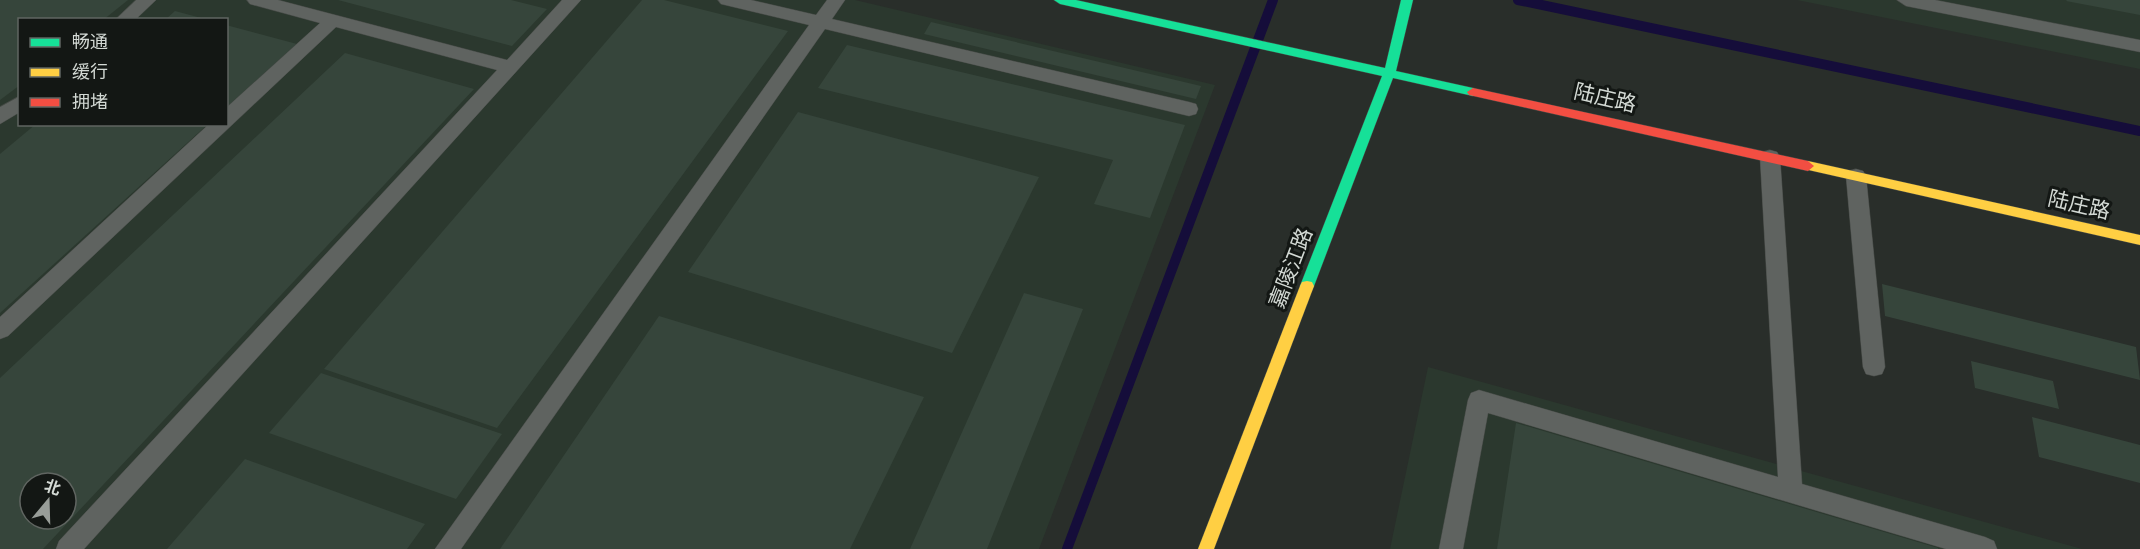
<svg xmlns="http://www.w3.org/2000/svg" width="2140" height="549" font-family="Rubik,'Noto Sans SC',sans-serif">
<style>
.built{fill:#2b382e;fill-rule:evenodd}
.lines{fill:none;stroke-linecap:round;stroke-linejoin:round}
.stream{stroke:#150d3a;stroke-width:10}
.building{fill:#36453b;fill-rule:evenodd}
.lane-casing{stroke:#454945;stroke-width:1}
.fast-casing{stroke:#454945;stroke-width:1}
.slow-casing{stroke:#454945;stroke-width:1}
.jam-casing{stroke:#454945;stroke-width:1}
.lane{fill:#5f6360;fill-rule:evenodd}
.fast{fill:#16e098;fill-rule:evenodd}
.slow{fill:#ffcf43;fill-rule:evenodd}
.jam{fill:#f24e42;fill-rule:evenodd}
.labels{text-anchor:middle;stroke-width:6;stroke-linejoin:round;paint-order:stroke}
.street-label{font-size:21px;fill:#d3d9d4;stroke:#131714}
</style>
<rect width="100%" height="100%" fill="#292e2a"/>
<g class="built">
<path d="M0 0H855L1215 85 1039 549H0ZM20 20H226V124H20ZM30 483H66V519H30Z"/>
<path d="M1797 0H2140V69Z"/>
<path d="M1428 367 2082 549H1390Z"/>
</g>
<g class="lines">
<g class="stream">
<path d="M1518 0 2140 131"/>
<path d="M1067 549 1273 0"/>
</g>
</g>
<g class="building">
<path d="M0 0H128L103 20H20V85L0 100Z"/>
<path d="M338 0H511L547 9 512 46Z"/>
<path d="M642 0H664L788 31 497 428 324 369Z"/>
<path d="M2067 0H2140V15L2066 1Z"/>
<path d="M175 11 205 19V20H165Z"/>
<path d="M931 22 1201 86 1196 99 924 34Z"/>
<path d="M226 25 297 44 226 108Z"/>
<path d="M847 45 1185 125 1150 218 1094 204 1113 160 818 88Z"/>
<path d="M345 53 474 89 43 549H0V378ZM30 483H66V519H30Z"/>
<path d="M798 112 1039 177 952 353 688 272Z"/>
<path d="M36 124H208L0 313V154Z"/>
<path d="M1882 284 2136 347 2140 380 1885 316Z"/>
<path d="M1024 293 1083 309 987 549H910Z"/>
<path d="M659 316 924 397 850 549H500Z"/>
<path d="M1971 361 2053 381 2059 409 1975 388Z"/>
<path d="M321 373 502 434 456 499 269 433Z"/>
<path d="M2032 417 2140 445V483L2039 457Z"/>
<path d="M1516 423 1938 548V549H1497Z"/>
<path d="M245 459 425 524 407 549H167Z"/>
</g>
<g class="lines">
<g class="lane-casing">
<g id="lane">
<path d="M136 0H156L135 20H115Z"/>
<path d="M247 0H278L507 60 562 0H581L84 549H56L59 541 497 70 336 27 8 336 0 339V317L209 124H226V108L320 23 250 4Z"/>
<path d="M718 0H751L816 15 827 0H845L832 19 1189 102 1196 104 1198 109 1196 114 1189 116 825 29 461 549H435L809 25 721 4Z"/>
<path d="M1897 0H1935L2140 40V52L1906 6Z"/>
<path d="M20 96V112L0 124V107Z"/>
<path d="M1770 150 1777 152 1780 157 1802 484 1985 537 1994 541 1997 549H1946L1488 413 1463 549H1439L1468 400 1471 393 1479 390 1778 477 1760 157 1763 152Z"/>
<path d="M1856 169 1863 171 1866 176 1885 367 1882 374 1874 376 1866 374 1863 367 1846 176 1849 171Z"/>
</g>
</g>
<g class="fast-casing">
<path id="fast" d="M1054 0H1076L1385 68 1401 0H1413L1396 71 1473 88 1479 92 1473 96 1393 78 1314 286 1312 290H1302L1300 286 1382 76 1060 4Z"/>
</g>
<g class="slow-casing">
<g id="slow">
<path d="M1808 161 2140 235V245L1804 169 1802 166Z"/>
<path d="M1307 281 1312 282 1314 286 1214 549H1198L1300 286 1302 282Z"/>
</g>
</g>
<g class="jam-casing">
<path id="jam" d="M1473 88 1808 161 1814 166 1808 171 1469 95 1467 92Z"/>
</g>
<use href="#lane" class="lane"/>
<use href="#fast" class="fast"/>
<use href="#slow" class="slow"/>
<use href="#jam" class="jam"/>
</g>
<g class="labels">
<g class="street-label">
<text transform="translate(1605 98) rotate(13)" y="7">陆庄路</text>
<text transform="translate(2079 205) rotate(13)" y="7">陆庄路</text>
<text transform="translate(1291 268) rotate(-69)" y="7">嘉陵江路</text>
</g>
</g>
<rect x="18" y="18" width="210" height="108" fill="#131714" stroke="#606561" stroke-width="1.5"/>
<rect x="30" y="38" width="30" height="9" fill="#16e098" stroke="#606561" stroke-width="1.5"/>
<text x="72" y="48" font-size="18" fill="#d3d9d4">畅通</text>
<rect x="30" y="68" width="30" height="9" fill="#ffcf43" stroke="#606561" stroke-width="1.5"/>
<text x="72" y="78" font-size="18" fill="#d3d9d4">缓行</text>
<rect x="30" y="98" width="30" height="9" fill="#f24e42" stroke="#606561" stroke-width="1.5"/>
<text x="72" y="108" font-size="18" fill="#d3d9d4">拥堵</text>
<g transform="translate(48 501) rotate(19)"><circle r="28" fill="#131714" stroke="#606561" stroke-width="1.5"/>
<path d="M0-4.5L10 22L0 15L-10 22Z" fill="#989d98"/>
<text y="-9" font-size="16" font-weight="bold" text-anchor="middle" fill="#d3d9d4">北</text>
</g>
</svg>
